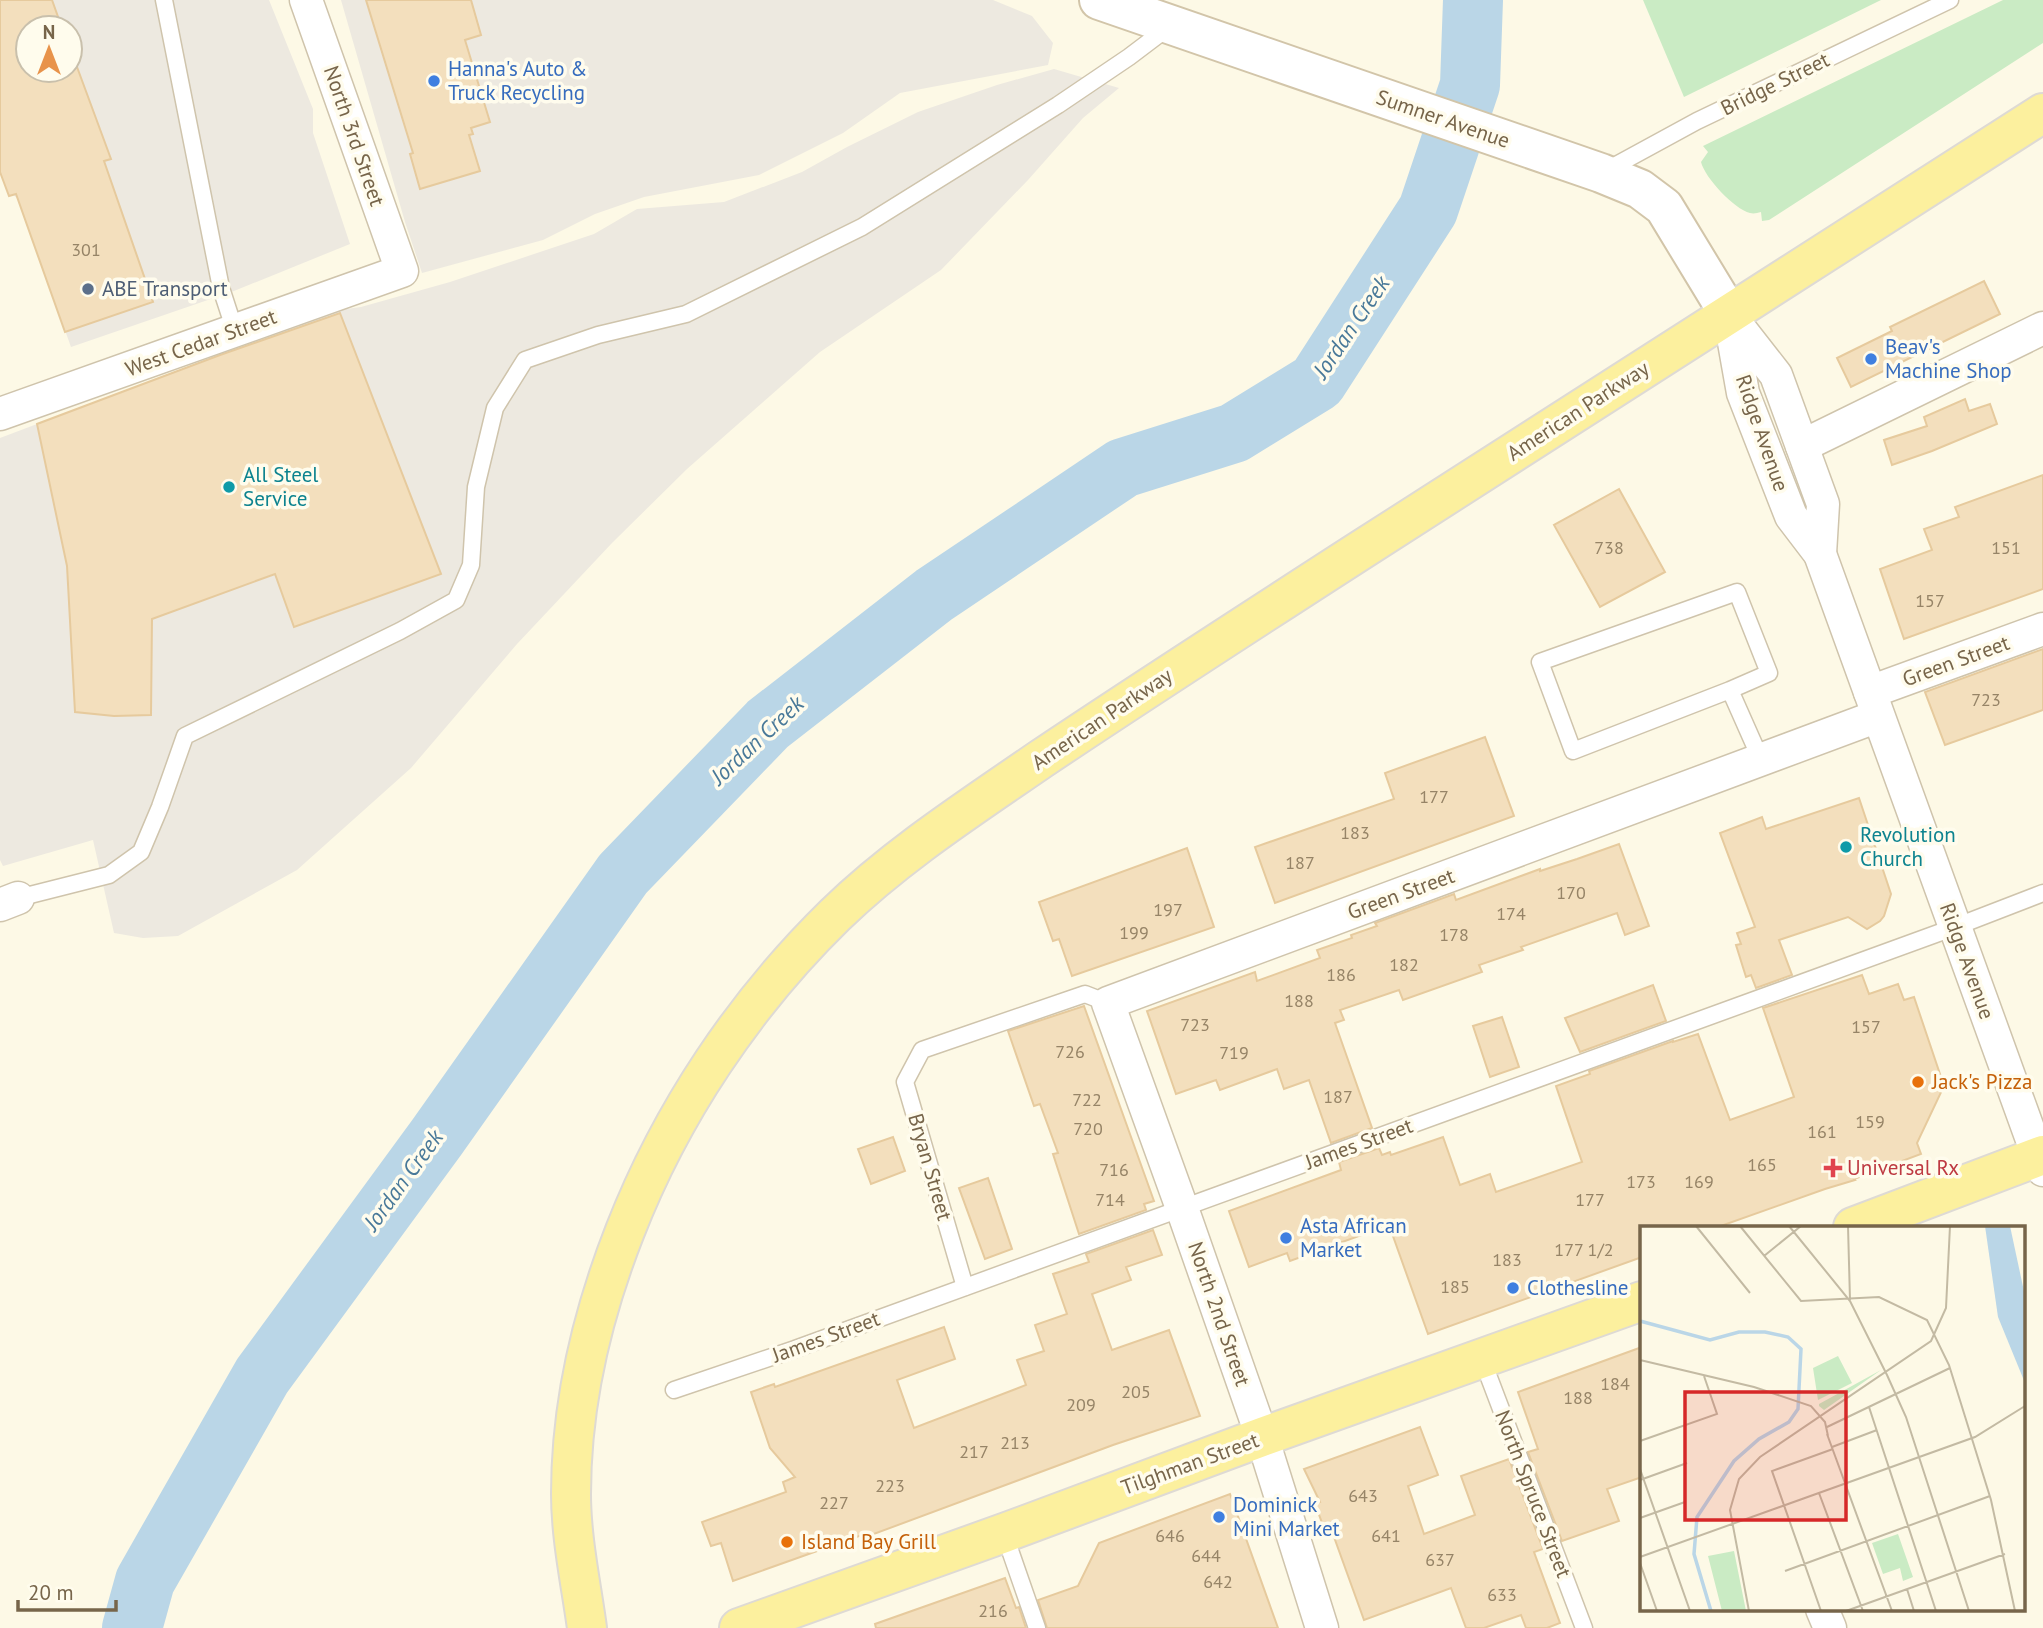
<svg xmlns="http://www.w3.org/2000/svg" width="2043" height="1628" font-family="'PT Sans',sans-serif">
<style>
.industrial{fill:#ede9e0;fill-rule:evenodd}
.green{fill:#caebc4}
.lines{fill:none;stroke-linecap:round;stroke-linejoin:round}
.river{stroke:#bad6e7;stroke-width:60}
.building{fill:#f3dfbd;stroke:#e6ca9d;stroke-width:2}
.lane-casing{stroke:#cfc4ac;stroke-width:19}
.street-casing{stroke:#cfc4ac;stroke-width:35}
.secondary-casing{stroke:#d2c5a9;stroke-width:42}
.primary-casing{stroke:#dedad4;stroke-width:42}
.lane{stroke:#fff;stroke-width:16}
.street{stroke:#fff;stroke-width:32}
.secondary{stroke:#fff;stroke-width:38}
.primary{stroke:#fcf09e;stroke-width:38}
.shop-dot{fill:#3f7fe0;stroke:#fffced;stroke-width:2.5}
.service-dot{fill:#5c6f8a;stroke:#fffced;stroke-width:2.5}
.culture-dot{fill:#0f9aa8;stroke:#fffced;stroke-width:2.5}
.food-dot{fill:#e8710a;stroke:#fffced;stroke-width:2.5}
.health-dot{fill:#e0444e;stroke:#fffced;stroke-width:2.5}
.labels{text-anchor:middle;stroke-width:7;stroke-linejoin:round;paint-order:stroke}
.number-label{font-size:18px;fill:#968467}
.shop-label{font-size:21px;fill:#366cbe;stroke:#fffced;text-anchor:start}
.street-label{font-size:21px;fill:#77654a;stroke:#fffced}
.service-label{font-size:21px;fill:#4e5e75;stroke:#fffced;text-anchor:start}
.culture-label{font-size:21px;fill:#0d838f;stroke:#fffced;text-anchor:start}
.food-label{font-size:21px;fill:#c56008;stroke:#fffced;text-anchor:start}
.health-label{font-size:21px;fill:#be3a42;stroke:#fffced;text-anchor:start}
.water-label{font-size:23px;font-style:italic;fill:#497999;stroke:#fffced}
.inset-river{fill:none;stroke:#bad6e7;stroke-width:3.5}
.inset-road{fill:none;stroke:#c3baa3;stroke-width:2}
.view{fill:#d62828;fill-opacity:0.15;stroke:#d62828;stroke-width:3.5}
.inset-edge{fill:none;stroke:#77654a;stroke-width:3.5}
</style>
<rect width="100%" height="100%" fill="#fdf9e6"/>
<g class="industrial">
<path d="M0 0H269L313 109V133L350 244 234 291 71 347 18 199 10 192ZM28 28H70V70H28Z"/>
<path d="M341 0H993L1032 16 1053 43 1048 65 900 93 843 133 759 175 644 197 595 214 543 240 422 273 405 222Z"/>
<path d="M1054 69 1119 88 1083 118 1028 180 941 270 820 352 687 469 612 543 517 644 411 768 297 870 178 936 143 938 114 933 93 840 3 866 0 860V438L339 310 361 307 450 282 594 234 637 209 724 202 802 172 847 147 918 112 997 85Z"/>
</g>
<g class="green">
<path d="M1643 0H1881L1684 97Z"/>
<path d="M2003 0H2043V43L1769 220 1762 221 1761 212C1757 213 1754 214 1750 213 1734 209 1705 178 1701 162L1708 152 1703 146Z"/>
</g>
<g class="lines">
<path class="river" d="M132 1628 145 1581 262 1376 437 1137 623 874 768 724 934 595 1123 468 1234 433 1317 382 1428 210 1470 85 1473 0"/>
</g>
<g class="building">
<path d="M0 0H52L62 28H28V70H70V48L111 159 104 161 153 302 65 332 16 194 9 196 0 172Z"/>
<path d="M366 0H471L481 35 465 40 490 122 471 128 473 134 469 135 480 171 420 189 410 154 413 153Z"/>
<path d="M1984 281 2000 314 1851 387 1837 358 1892 331 1890 327Z"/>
<path d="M340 313 441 574 294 627 275 574 152 619 151 715 114 716 75 712 67 566 37 424 220 355Z"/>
<path d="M1965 399 1969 411 1990 404 1997 424 1932 451 1892 465 1884 440 1927 426 1924 417Z"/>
<path d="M2043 475V589L1904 639 1880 569 1932 550 1924 529 1959 517 1955 507Z"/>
<path d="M1619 489 1665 572 1600 607 1554 525Z"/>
<path d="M2043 649V710L1945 745 1925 692Z"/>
<path d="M1485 737 1514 816 1275 903 1255 847 1394 799 1385 773Z"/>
<path d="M1859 798 1891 894 1884 916 1880 921 1867 929 1848 917 1779 940 1792 975 1756 988 1751 975 1746 977 1736 945 1741 944 1737 933 1755 927 1720 833 1762 817 1766 829Z"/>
<path d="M1619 844 1649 926 1625 935 1617 913 1521 947 1523 950 1479 965 1482 972 1403 1000 1399 990 1340 1010 1344 1020 1335 1023 1372 1128 1331 1143 1309 1080 1284 1089 1277 1069 1220 1090 1216 1080 1176 1094 1147 1011 1255 972 1257 981 1320 958 1317 950 1352 938 1351 935 1377 926 1375 923 1454 894 1456 900 1540 869V871L1577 859Z"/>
<path d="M1187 848 1214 927 1072 976 1059 939 1053 941 1039 902Z"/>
<path d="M1862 975 1869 994 1898 984 1904 1000 1914 997 1944 1086 1917 1143 1921 1154 1854 1179 1855 1180 1825 1189 1718 1227H1642V1257L1428 1334 1389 1225 1290 1261 1287 1253 1249 1267 1229 1211 1341 1170 1339 1162 1379 1148 1382 1155 1390 1152 1391 1155 1443 1137 1460 1185 1490 1174 1496 1192 1582 1162 1556 1086 1590 1074 1589 1071 1673 1041V1042L1698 1034 1730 1120 1794 1097 1763 1008Z"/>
<path d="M1653 985 1666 1021 1580 1052 1565 1018Z"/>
<path d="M1084 1006 1154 1201 1144 1204 1146 1210 1079 1234 1053 1154 1058 1153 1040 1104 1034 1106 1008 1031Z"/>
<path d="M1502 1017 1519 1067 1490 1077 1473 1026Z"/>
<path d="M893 1137 905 1171 871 1184 858 1149Z"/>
<path d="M988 1178 1012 1249 985 1259 959 1188Z"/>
<path d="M1153 1230 1162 1255 1126 1267 1131 1280 1092 1294 1112 1350 1169 1330 1200 1416 1113 1445 863 1538 862 1535 733 1581 721 1543 711 1546 702 1522 786 1492 783 1482 795 1477 770 1448 751 1392 774 1384 775 1387 944 1327 955 1359 897 1380 914 1428 1026 1385 1017 1360 1044 1351 1035 1325 1067 1314 1053 1274 1089 1262 1086 1254Z"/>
<path d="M1642 1347V1477L1607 1489 1619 1521 1562 1541 1528 1452 1538 1449 1518 1392Z"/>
<path d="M1420 1427 1438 1475 1408 1486 1424 1534 1475 1515 1461 1476 1509 1459 1543 1549 1534 1552 1560 1623 1547 1628H1526L1521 1615 1484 1628H1466L1451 1588 1364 1620 1330 1526 1324 1528 1315 1504 1320 1502 1304 1469Z"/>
<path d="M1230 1494 1278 1628H1047L1038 1600 1078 1586 1099 1543Z"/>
<path d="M1005 1578 1016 1608 1019 1607 1026 1628H876L875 1624Z"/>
</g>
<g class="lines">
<g class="lane-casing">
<g id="lane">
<path d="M164 0 221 288 235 331"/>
<path d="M1607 170 1697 121 1950 0"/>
<path d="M1730 690 1573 751 1540 662 1737 592 1769 673 1730 690 1761 760"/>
<path d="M18 898 109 875 141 852 160 807 185 736 400 631 456 600 471 565 476 487 495 408 525 360 598 335 686 314 862 227 1058 105 1129 57 1170 26"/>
<path d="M965 1287 905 1082 922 1050 1085 994 1108 1003"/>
<path d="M1482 1359 1584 1628"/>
<path d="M674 1390 795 1349 1955 927 2043 893"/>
<path d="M1004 1533 1037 1628"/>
</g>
</g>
<g class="street-casing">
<g id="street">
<path d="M1729 314 1743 393 1791 516 1820 554 2043 1170"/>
<path d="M1733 320 1776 375 1823 504 1820 554"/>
<path d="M0 414 402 271 306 0"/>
<path d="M1802 446 2043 328"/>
<path d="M1870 692 2043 629"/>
<path d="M0 905 18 898"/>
<path d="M1822 1609 1830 1628"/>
<path d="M1322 1628 1262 1437 1182 1208 1108 1003 1878 716"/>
</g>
</g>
<g class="secondary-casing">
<path id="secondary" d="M1099 0 1601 173 1640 189 1664 207 1729 314"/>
</g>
<g class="primary-casing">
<g id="primary">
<path d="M1853 1227 2043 1155"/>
<path d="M587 1628C581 1584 571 1538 571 1494 571 1403 592 1315 625 1231 671 1113 744 1004 835 915 897 855 970 808 1041 759 1147 688 1254 619 1361 550 1588 404 1816 259 2043 113"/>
<path d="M739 1628 1004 1533 1262 1437 1642 1301"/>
</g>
</g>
<use href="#lane" class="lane"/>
<use href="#street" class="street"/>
<use href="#secondary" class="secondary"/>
<use href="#primary" class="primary"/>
</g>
<g class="shop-dot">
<circle cx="434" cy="81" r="7"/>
<circle cx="1871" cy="359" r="7"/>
<circle cx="1286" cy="1238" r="7"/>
<circle cx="1513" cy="1288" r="7"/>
<circle cx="1219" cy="1517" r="7"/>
</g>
<circle class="service-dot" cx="88" cy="289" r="7"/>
<g class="culture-dot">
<circle cx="229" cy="487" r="7"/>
<circle cx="1846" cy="847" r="7"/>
</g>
<g class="food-dot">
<circle cx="1918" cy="1082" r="7"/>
<circle cx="787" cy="1542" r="7"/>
</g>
<path class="health-dot" d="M1829.5 1157.5h7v7h7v7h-7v7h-7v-7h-7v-7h7z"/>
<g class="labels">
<g class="number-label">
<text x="86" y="256">301</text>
<text x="1609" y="554">738</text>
<text x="2006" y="554">151</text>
<text x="1930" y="607">157</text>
<text x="1986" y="706">723</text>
<text x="1434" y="803">177</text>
<text x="1355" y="839">183</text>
<text x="1300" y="869">187</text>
<text x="1571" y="899">170</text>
<text x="1168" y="916">197</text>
<text x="1511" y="920">174</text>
<text x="1134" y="939">199</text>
<text x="1454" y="941">178</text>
<text x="1404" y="971">182</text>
<text x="1341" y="981">186</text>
<text x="1299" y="1007">188</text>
<text x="1195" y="1031">723</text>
<text x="1866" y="1033">157</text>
<text x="1070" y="1058">726</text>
<text x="1234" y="1059">719</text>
<text x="1338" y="1103">187</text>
<text x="1087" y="1106">722</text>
<text x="1870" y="1128">159</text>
<text x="1088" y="1135">720</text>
<text x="1822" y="1138">161</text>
<text x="1762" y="1171">165</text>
<text x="1114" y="1176">716</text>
<text x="1641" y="1188">173</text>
<text x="1699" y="1188">169</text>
<text x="1110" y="1206">714</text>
<text x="1590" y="1206">177</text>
<text x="1584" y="1256">177 1/2</text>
<text x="1507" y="1266">183</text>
<text x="1455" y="1293">185</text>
<text x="1615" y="1390">184</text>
<text x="1136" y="1398">205</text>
<text x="1578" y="1404">188</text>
<text x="1081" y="1411">209</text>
<text x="1015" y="1449">213</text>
<text x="974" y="1458">217</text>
<text x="890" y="1492">223</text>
<text x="1363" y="1502">643</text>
<text x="834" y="1509">227</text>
<text x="1170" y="1542">646</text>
<text x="1386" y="1542">641</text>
<text x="1206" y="1562">644</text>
<text x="1440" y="1566">637</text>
<text x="1218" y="1588">642</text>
<text x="1502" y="1601">633</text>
<text x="993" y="1617">216</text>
</g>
<g class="shop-label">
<text x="448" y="76">Hanna's Auto &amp;<tspan x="448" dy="24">Truck Recycling</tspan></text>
<text x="1885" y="354">Beav's<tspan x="1885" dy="24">Machine Shop</tspan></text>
<text x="1300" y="1233">Asta African<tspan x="1300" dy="24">Market</tspan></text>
<text x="1527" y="1295">Clothesline</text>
<text x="1233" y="1512">Dominick<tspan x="1233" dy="24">Mini Market</tspan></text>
</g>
<g class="street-label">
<text transform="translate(1775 84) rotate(-26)" y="7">Bridge Street</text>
<text transform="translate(1443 119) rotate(19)" y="7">Sumner Avenue</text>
<text transform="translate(354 136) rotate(71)" y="7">North 3rd Street</text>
<text transform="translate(201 343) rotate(-20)" y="7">West Cedar Street</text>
<text transform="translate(1578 411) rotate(-33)" y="7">American Parkway</text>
<text transform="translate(1762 433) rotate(71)" y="7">Ridge Avenue</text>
<text transform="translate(1956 661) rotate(-20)" y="7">Green Street</text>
<text transform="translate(1102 719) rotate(-34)" y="7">American Parkway</text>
<text transform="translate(1401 894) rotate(-20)" y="7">Green Street</text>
<text transform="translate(1967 961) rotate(70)" y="7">Ridge Avenue</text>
<text transform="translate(1359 1144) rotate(-20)" y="7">James Street</text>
<text transform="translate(930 1167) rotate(74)" y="7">Bryan Street</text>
<text transform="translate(1219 1314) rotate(71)" y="7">North 2nd Street</text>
<text transform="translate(826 1337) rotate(-20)" y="7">James Street</text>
<text transform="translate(1190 1464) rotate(-20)" y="7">Tilghman Street</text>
<text transform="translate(1533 1494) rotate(69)" y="7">North Spruce Street</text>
</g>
<g class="service-label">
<text x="102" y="296">ABE Transport</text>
</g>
<g class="culture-label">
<text x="243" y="482">All Steel<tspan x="243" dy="24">Service</tspan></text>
<text x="1860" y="842">Revolution<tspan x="1860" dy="24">Church</tspan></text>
</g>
<g class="food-label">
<text x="1932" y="1089">Jack's Pizza</text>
<text x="801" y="1549">Island Bay Grill</text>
</g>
<g class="health-label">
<text x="1847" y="1175">Universal Rx</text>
</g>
<g class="water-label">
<text transform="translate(1351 327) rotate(-56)" y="8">Jordan Creek</text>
<text transform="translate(757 740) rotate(-43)" y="8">Jordan Creek</text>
<text transform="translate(403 1180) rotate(-54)" y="8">Jordan Creek</text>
</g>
</g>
<g transform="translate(1640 1226)">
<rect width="385" height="385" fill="#fdf9e6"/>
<path d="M198 130 212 157 178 174 173 142ZM241 144 184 184 179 180V178ZM258 308 273 351 263 355 260 342 243 348 232 317ZM94 325 106 385H82L68 330Z" fill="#caebc4"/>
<path d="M345 0H370L385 70V157L358 91Z" fill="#bad6e7"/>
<path class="inset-river" d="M0 95 70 114 99 106H125L148 111 161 123 158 183 149 196 119 213 94 235 57 291 54 328 71 385"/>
<path class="inset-road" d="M56 0 110 67M100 0 161 75 239 71 287 94 309 139 351 274 375 385M149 0 210 75 247 149M208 0 210 74M124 30 161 0M0 134 114 161 171 180 185 196 188 210M247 149 266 191 329 385M229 181 296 385M187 201 310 142M187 208 252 385M0 215 77 188 64 150M192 221 237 204M0 243 50 385M0 254 47 237M179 267 223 385M0 292 45 276M0 331 335 211 385 180M0 337 17 385M145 345 350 270M267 363 274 385M109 385 90 284 99 253 120 231 291 115 306 82 310 0M181 385 132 245 193 223M206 385 365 328"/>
<path class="view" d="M45 166H206V294H45Z"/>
<rect width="385" height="385" class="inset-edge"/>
</g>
<g transform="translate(49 49)"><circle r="33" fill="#fffced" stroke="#c9c0ac" stroke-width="2"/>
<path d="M0-5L12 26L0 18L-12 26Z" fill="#e8934a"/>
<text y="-10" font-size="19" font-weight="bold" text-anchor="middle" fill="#77654a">N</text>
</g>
<path d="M18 1600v10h98v-10" fill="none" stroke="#77654a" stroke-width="3.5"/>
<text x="28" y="1600" font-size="21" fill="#77654a" stroke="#fffced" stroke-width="5" paint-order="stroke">20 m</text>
</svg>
